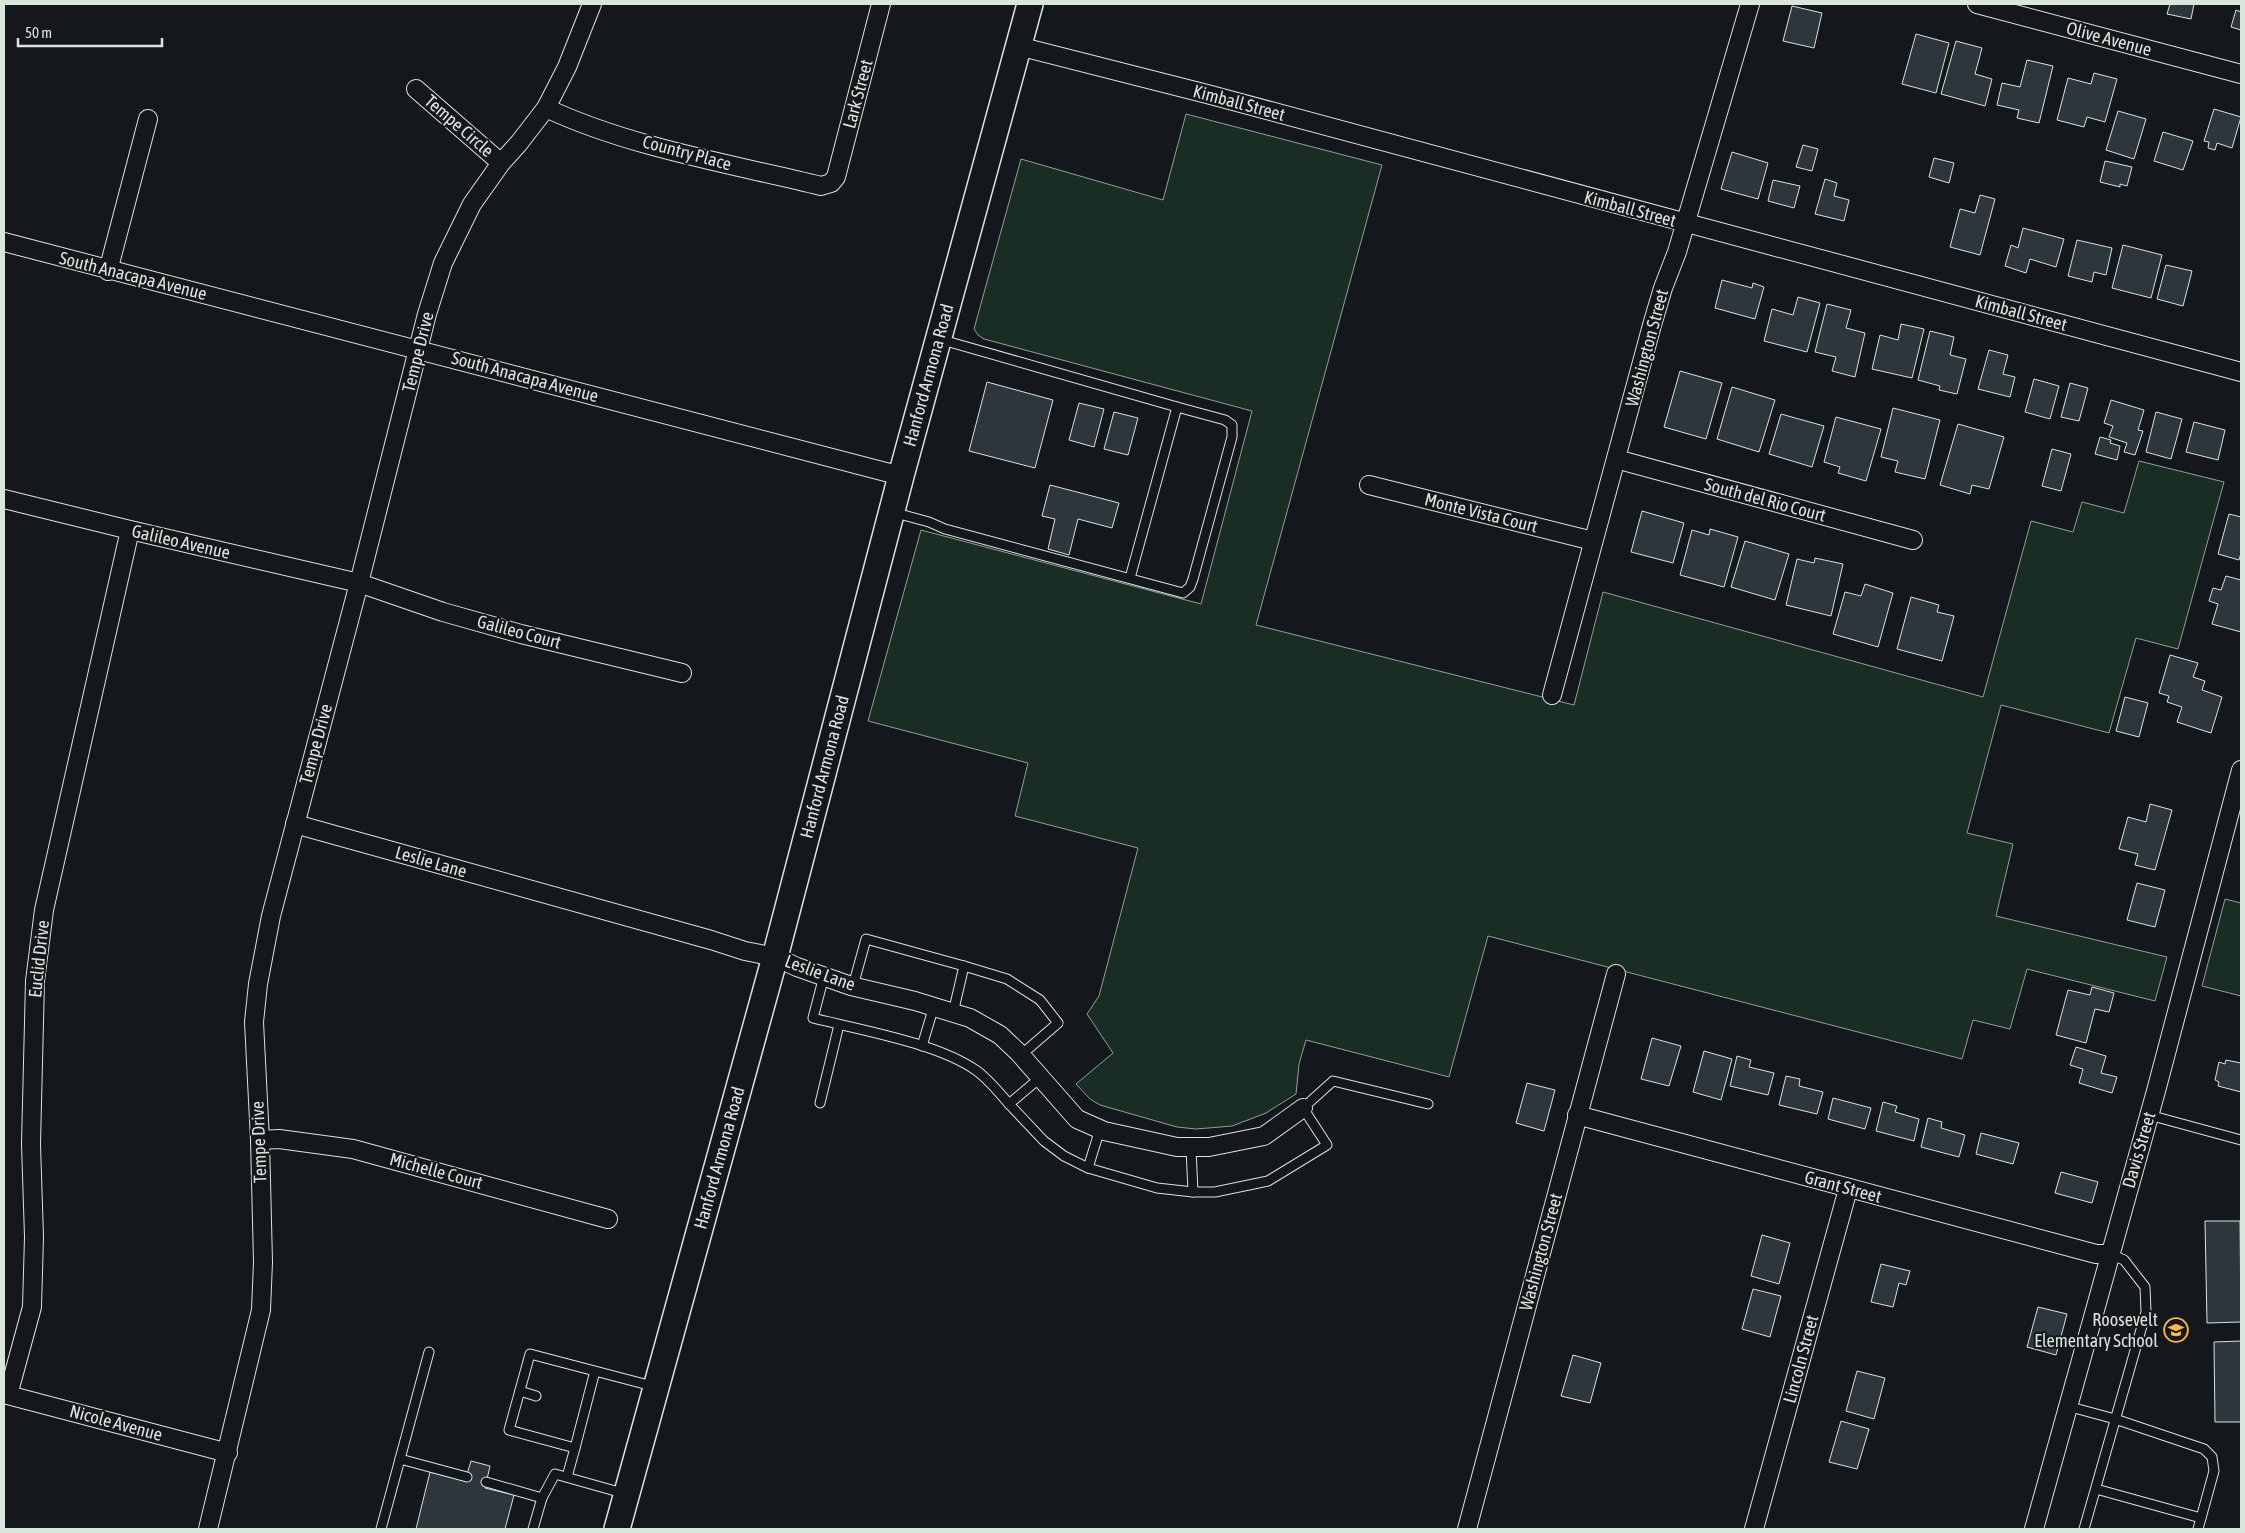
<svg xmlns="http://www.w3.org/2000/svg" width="2245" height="1533" font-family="'Asap Condensed',sans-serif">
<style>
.green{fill:#1a2d24;stroke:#939e99}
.building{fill:#2c363c;stroke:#d8e6dc}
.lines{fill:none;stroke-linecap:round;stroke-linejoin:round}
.service-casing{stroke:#d8e6dc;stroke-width:11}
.minor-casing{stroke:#d8e6dc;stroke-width:20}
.secondary-casing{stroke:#d8e6dc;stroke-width:28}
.service{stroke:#14181c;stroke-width:9}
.minor{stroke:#14181c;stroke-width:18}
.secondary{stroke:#14181c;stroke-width:25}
.labels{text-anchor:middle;stroke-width:4;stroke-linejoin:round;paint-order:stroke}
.street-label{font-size:18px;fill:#d8e6dc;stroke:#14181c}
.poi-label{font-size:18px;fill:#d8e6dc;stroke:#14181c;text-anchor:end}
</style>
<rect width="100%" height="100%" fill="#14181c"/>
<g class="green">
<path d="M1186 114 1382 165 1256 625 1574 705 1603 592 1983 697 2031 521 2073 532 2082 502 2124 513 2139 461 2224 482 2178 649 2136 638 2109 733 2001 705 1967 833 2013 844 1996 916 2167 957 2155 1001 2027 969 2010 1029 1973 1020 1962 1059 1488 936 1449 1077 1306 1040 1299 1064 1296 1094 1266 1113 1232 1126 1196 1129 1177 1127 1100 1105 1090 1099 1076 1084 1113 1053 1087 1014 1099 996 1138 848 1015 816 1028 763 868 721 921 530 1201 604 1252 411 984 339 978 335 974 329 1021 159 1163 200Z"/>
<path d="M2225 899 2241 903V996L2202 986Z"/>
</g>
<g class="building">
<path d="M2170 4H2194L2191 19 2167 14Z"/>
<path d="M1792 6 1822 13 1814 48 1783 41Z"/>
<path d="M2236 10 2241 12V30L2231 27Z"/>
<path d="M1916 34 1949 43 1936 93 1902 84Z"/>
<path d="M1956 41 1982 48 1975 74 1992 79 1985 106 1941 94Z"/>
<path d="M2027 60 2053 66 2039 123 2017 118 2019 110 1997 105 2002 83 2020 87Z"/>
<path d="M2094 73 2117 79 2105 122 2087 117 2084 127 2057 120 2068 78 2091 84Z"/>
<path d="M2214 109 2241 117 2232 148 2217 143 2215 150 2208 148 2209 142 2204 141Z"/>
<path d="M2118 111 2146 119 2134 159 2106 150Z"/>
<path d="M2163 132 2193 141 2183 170 2154 161Z"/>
<path d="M1803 145 1818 149 1812 171 1796 167Z"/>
<path d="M1732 152 1768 163 1758 199 1721 189Z"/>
<path d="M1934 158 1954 163 1949 183 1929 177Z"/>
<path d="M2105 161 2132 167 2127 186 2120 184V187L2100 182Z"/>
<path d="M1825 179 1837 183 1834 196 1849 200 1844 221 1815 214Z"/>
<path d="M1773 180 1800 186 1794 208 1768 201Z"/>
<path d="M1980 195 1995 199 1980 255 1950 247 1960 209 1975 213Z"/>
<path d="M2023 228 2064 239 2056 267 2030 259 2026 273 2005 266 2011 245 2018 248Z"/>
<path d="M2077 240 2112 248 2106 275 2094 272 2092 282 2068 276Z"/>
<path d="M2123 245 2162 255 2151 298 2112 288Z"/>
<path d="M2166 265 2192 271 2183 306 2157 299Z"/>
<path d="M1722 280 1752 288 1753 283 1764 287 1755 319 1715 308Z"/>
<path d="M1798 297 1820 303 1807 352 1764 341 1772 309 1793 315Z"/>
<path d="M1827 304 1851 310 1846 328 1865 333 1855 377 1832 371 1836 357 1815 352Z"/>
<path d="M1901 324 1924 329 1912 378 1872 369 1880 335 1898 340Z"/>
<path d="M1930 331 1954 337 1950 355 1966 359 1957 394 1939 390 1940 386 1918 380Z"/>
<path d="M1989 350 2008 355 2003 374 2015 377 2010 397 1978 389Z"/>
<path d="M1680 371 1722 383 1706 439 1664 427Z"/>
<path d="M2034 379 2059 386 2050 419 2025 412Z"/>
<path d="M987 382 1053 400 1035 468 969 451Z"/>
<path d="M2070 383 2088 388 2079 421 2061 417Z"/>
<path d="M1732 387 1775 400 1759 452 1717 439Z"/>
<path d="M2111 400 2144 410 2138 430 2143 431 2135 455 2124 452 2127 443 2109 437 2113 426 2104 423Z"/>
<path d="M1079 403 1104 409 1094 447 1069 440Z"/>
<path d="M1893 408 1940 420 1925 479 1895 472 1898 461 1881 457Z"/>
<path d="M1114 412 1138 418 1128 455 1104 449Z"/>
<path d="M2156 412 2182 419 2171 459 2146 452Z"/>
<path d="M1781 414 1824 426 1812 467 1769 454Z"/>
<path d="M1836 417 1881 429 1866 481 1838 473 1840 467 1824 462Z"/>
<path d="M2194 422 2225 430 2218 460 2186 452Z"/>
<path d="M1958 424 2004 437 1989 489 1972 485 1970 494 1940 485Z"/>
<path d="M2100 437 2111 440 2110 443 2120 446 2117 460 2095 454Z"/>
<path d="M2052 449 2071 454 2061 491 2042 486Z"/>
<path d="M1050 485 1119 503 1112 528 1078 519 1069 555 1048 549 1055 519 1042 516Z"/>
<path d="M1642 511 1684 523 1673 563 1631 552Z"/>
<path d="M2229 514 2241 517V553L2239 560 2218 554Z"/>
<path d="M1710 529 1738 537 1724 587 1680 575 1692 530 1709 535Z"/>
<path d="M1745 541 1789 554 1775 600 1731 587Z"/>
<path d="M1815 558 1843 564 1831 616 1786 605 1797 559 1814 563Z"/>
<path d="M2226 576 2241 580V632L2212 624 2218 604 2209 601 2213 588 2221 590Z"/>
<path d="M1865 584 1893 593 1878 647 1833 634 1845 592 1861 596Z"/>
<path d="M1911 597 1939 605 1937 612 1954 616 1942 661 1897 649Z"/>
<path d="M2170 655 2198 663 2193 677 2205 681 2202 690 2222 697 2211 733 2177 722 2182 707 2167 702 2169 696 2159 693Z"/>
<path d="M2125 697 2148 703 2139 737 2116 731Z"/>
<path d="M2150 804 2172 810 2155 870 2135 865 2138 854 2119 849 2128 817 2146 822Z"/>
<path d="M2137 883 2165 890 2155 927 2127 920Z"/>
<path d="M2092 987 2114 993 2109 1012 2095 1009 2086 1043 2056 1035 2068 990 2090 995Z"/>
<path d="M1652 1038 1681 1046 1669 1086 1641 1079Z"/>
<path d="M2076 1047 2106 1056 2101 1073 2117 1077 2112 1093 2079 1083 2083 1069 2070 1065Z"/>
<path d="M1704 1051 1732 1059 1721 1100 1693 1092Z"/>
<path d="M1737 1056 1751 1060 1749 1067 1774 1073 1768 1095 1730 1086Z"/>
<path d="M2226 1060 2241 1063V1092L2218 1086 2219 1082 2215 1080 2219 1062 2225 1064Z"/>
<path d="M1786 1076 1800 1079 1799 1086 1823 1092 1817 1114 1779 1105Z"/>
<path d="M1527 1083 1555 1090 1544 1131 1516 1123Z"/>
<path d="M1833 1098 1871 1108 1865 1129 1828 1119Z"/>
<path d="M1883 1102 1897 1106 1895 1112 1919 1119 1914 1141 1876 1131Z"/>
<path d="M1928 1118 1942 1122 1941 1128 1965 1135 1959 1157 1921 1147Z"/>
<path d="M1981 1133 2019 1143 2013 1164 1976 1154Z"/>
<path d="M2061 1172 2098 1182 2092 1203 2055 1193Z"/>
<path d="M2205 1221H2240L2241 1322 2207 1323Z"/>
<path d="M1762 1235 1790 1243 1779 1284 1751 1276Z"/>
<path d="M1881 1264 1910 1271 1906 1285 1899 1283 1893 1307 1871 1302Z"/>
<path d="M1753 1289 1781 1296 1770 1337 1742 1329Z"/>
<path d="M2038 1307 2067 1314 2056 1355 2027 1347Z"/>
<path d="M2241 1341V1422H2215L2214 1342Z"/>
<path d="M1573 1355 1601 1363 1590 1403 1561 1396Z"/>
<path d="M1857 1371 1885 1378 1874 1419 1846 1411Z"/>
<path d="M1841 1421 1869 1429 1857 1469 1829 1462Z"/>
<path d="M471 1461 490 1466 485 1488 514 1495 505 1529H416L430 1472 465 1481Z"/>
</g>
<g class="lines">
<g class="service-casing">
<g id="service">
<path d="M939 339 1177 407 1130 578"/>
<path d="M892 512 929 522 945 529 1183 593 1190 587 1193 579 1232 437V425L1225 420 1177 407"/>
<path d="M824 976 813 1018C860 1030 938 1043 977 1071 989 1080 999 1092 1009 1104"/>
<path d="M853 986 866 939 964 966"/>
<path d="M953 1013 964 966 1007 979 1040 1000 1058 1023 1021 1055"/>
<path d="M922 1046 934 1006"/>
<path d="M1041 1077 1009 1104 1044 1141 1064 1156 1088 1168"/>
<path d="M820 1103 839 1025"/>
<path d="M2149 1115 2241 1140"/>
<path d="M1100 1129 1088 1168 1157 1188 1193 1192"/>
<path d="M1191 1148 1193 1192H1215L1268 1181 1327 1145 1303 1108 1333 1081 1428 1104"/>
<path d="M595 1371 575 1448 509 1430 530 1354 656 1387"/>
<path d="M520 1391 536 1396"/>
<path d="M2067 1406 2115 1419 2204 1449 2212 1457 2214 1471 2198 1529"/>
<path d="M400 1459 467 1477"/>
<path d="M567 1477 575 1448"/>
<path d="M486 1482 542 1498"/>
<path d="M2096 1489 2201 1518"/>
<path d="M381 1529 429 1352"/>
<path d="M533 1529 542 1498 555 1474 626 1494"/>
<path d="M2084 1529 2146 1312 2145 1287 2124 1260 2110 1254"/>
</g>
</g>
<g class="minor-casing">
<g id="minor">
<path d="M1977 4 2241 74"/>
<path d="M1018 46 1207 94 2241 372"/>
<path d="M416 89 501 163"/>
<path d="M546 108C629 147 731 164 821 186L831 183 836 177 881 4"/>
<path d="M4 242 901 476"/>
<path d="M108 271 148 119"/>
<path d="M1616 459 1913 540"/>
<path d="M1369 485 1593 541"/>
<path d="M4 499 130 530 359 583 443 612 521 634 682 673"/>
<path d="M1552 695 1652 325 1663 288 1677 252 1750 4"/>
<path d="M295 824 711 940 745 951 775 957 797 967 851 986 915 1001 970 1018 1000 1035 1019 1053 1077 1119 1104 1131 1177 1147H1209L1264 1136 1303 1108"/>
<path d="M1577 1115 2096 1254H2110"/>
<path d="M260 1140 279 1139 353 1149 608 1219"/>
<path d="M4 1394 228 1453"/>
<path d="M8 1395 32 1307 34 1237 31 1144 35 981 44 910 130 530"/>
<path d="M208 1529 261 1310 263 1262 260 1140 254 1022 258 984 271 916 359 583 427 314 443 263 472 204 501 163 519 143 546 108 567 67 592 4"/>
<path d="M1467 1529 1616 974"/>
<path d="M1754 1529 1848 1189"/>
<path d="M2034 1529 2156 1091 2241 770"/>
</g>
</g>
<g class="secondary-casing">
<g id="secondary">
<path id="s1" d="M617 1529 775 957 901 476 1030 4"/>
</g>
</g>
<use href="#service" class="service"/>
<use href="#minor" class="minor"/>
<use href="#secondary" class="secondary"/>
</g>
<defs>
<g id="school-ring" transform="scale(1.25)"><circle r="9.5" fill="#14181c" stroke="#ffb74d" stroke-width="1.5"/><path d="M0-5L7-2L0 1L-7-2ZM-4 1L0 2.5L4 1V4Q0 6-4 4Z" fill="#ffb74d"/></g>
</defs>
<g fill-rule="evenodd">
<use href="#school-ring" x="2176" y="1330"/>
</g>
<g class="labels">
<g class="street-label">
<text transform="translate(2109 39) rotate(15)" y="6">Olive Avenue</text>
<text transform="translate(858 94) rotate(-75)" y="6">Lark Street</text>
<text transform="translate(1239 103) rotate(15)" y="6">Kimball Street</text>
<text transform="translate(459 126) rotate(41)" y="6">Tempe Circle</text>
<text transform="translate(687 153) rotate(15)" y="6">Country Place</text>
<text transform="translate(1630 209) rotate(15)" y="6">Kimball Street</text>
<text transform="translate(133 276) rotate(14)" y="6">South Anacapa Avenue</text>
<text transform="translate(2021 313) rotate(15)" y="6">Kimball Street</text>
<text transform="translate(1647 348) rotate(-75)" y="6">Washington Street</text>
<text transform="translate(418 352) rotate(-76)" y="6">Tempe Drive</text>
<text dy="6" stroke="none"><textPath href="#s1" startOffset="1195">Hanford Armona Road</textPath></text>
<text transform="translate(525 377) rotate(15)" y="6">South Anacapa Avenue</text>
<text transform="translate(1765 500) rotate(15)" y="6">South del Rio Court</text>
<text transform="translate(1481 513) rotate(14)" y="6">Monte Vista Court</text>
<text transform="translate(181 542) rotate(13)" y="6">Galileo Avenue</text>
<text transform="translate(519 632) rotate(15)" y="6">Galileo Court</text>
<text transform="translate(316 744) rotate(-75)" y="6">Tempe Drive</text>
<text dy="6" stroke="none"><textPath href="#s1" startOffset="790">Hanford Armona Road</textPath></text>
<text transform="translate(431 862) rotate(16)" y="6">Leslie Lane</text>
<text transform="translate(39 959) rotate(-84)" y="6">Euclid Drive</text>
<text transform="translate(820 973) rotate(20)" y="6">Leslie Lane</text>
<text transform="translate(259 1142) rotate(-92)" y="6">Tempe Drive</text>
<text transform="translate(2139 1150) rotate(-74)" y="6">Davis Street</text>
<text dy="6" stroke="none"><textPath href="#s1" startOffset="385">Hanford Armona Road</textPath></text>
<text transform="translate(436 1171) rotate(15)" y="6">Michelle Court</text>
<text transform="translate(1843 1187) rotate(15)" y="6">Grant Street</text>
<text transform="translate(1541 1252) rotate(-75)" y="6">Washington Street</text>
<text transform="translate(1801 1359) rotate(-75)" y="6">Lincoln Street</text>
<text transform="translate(116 1423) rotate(15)" y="6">Nicole Avenue</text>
</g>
<g class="poi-label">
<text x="2158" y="1326">Roosevelt<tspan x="2158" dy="21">Elementary School</tspan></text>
</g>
</g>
<rect width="2245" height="1533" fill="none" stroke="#d8e6dc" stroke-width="10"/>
<path d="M18 38v8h144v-8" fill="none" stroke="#d8e6dc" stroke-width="2.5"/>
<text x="25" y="38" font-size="15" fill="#d8e6dc" stroke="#14181c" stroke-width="4" paint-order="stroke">50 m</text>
</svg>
